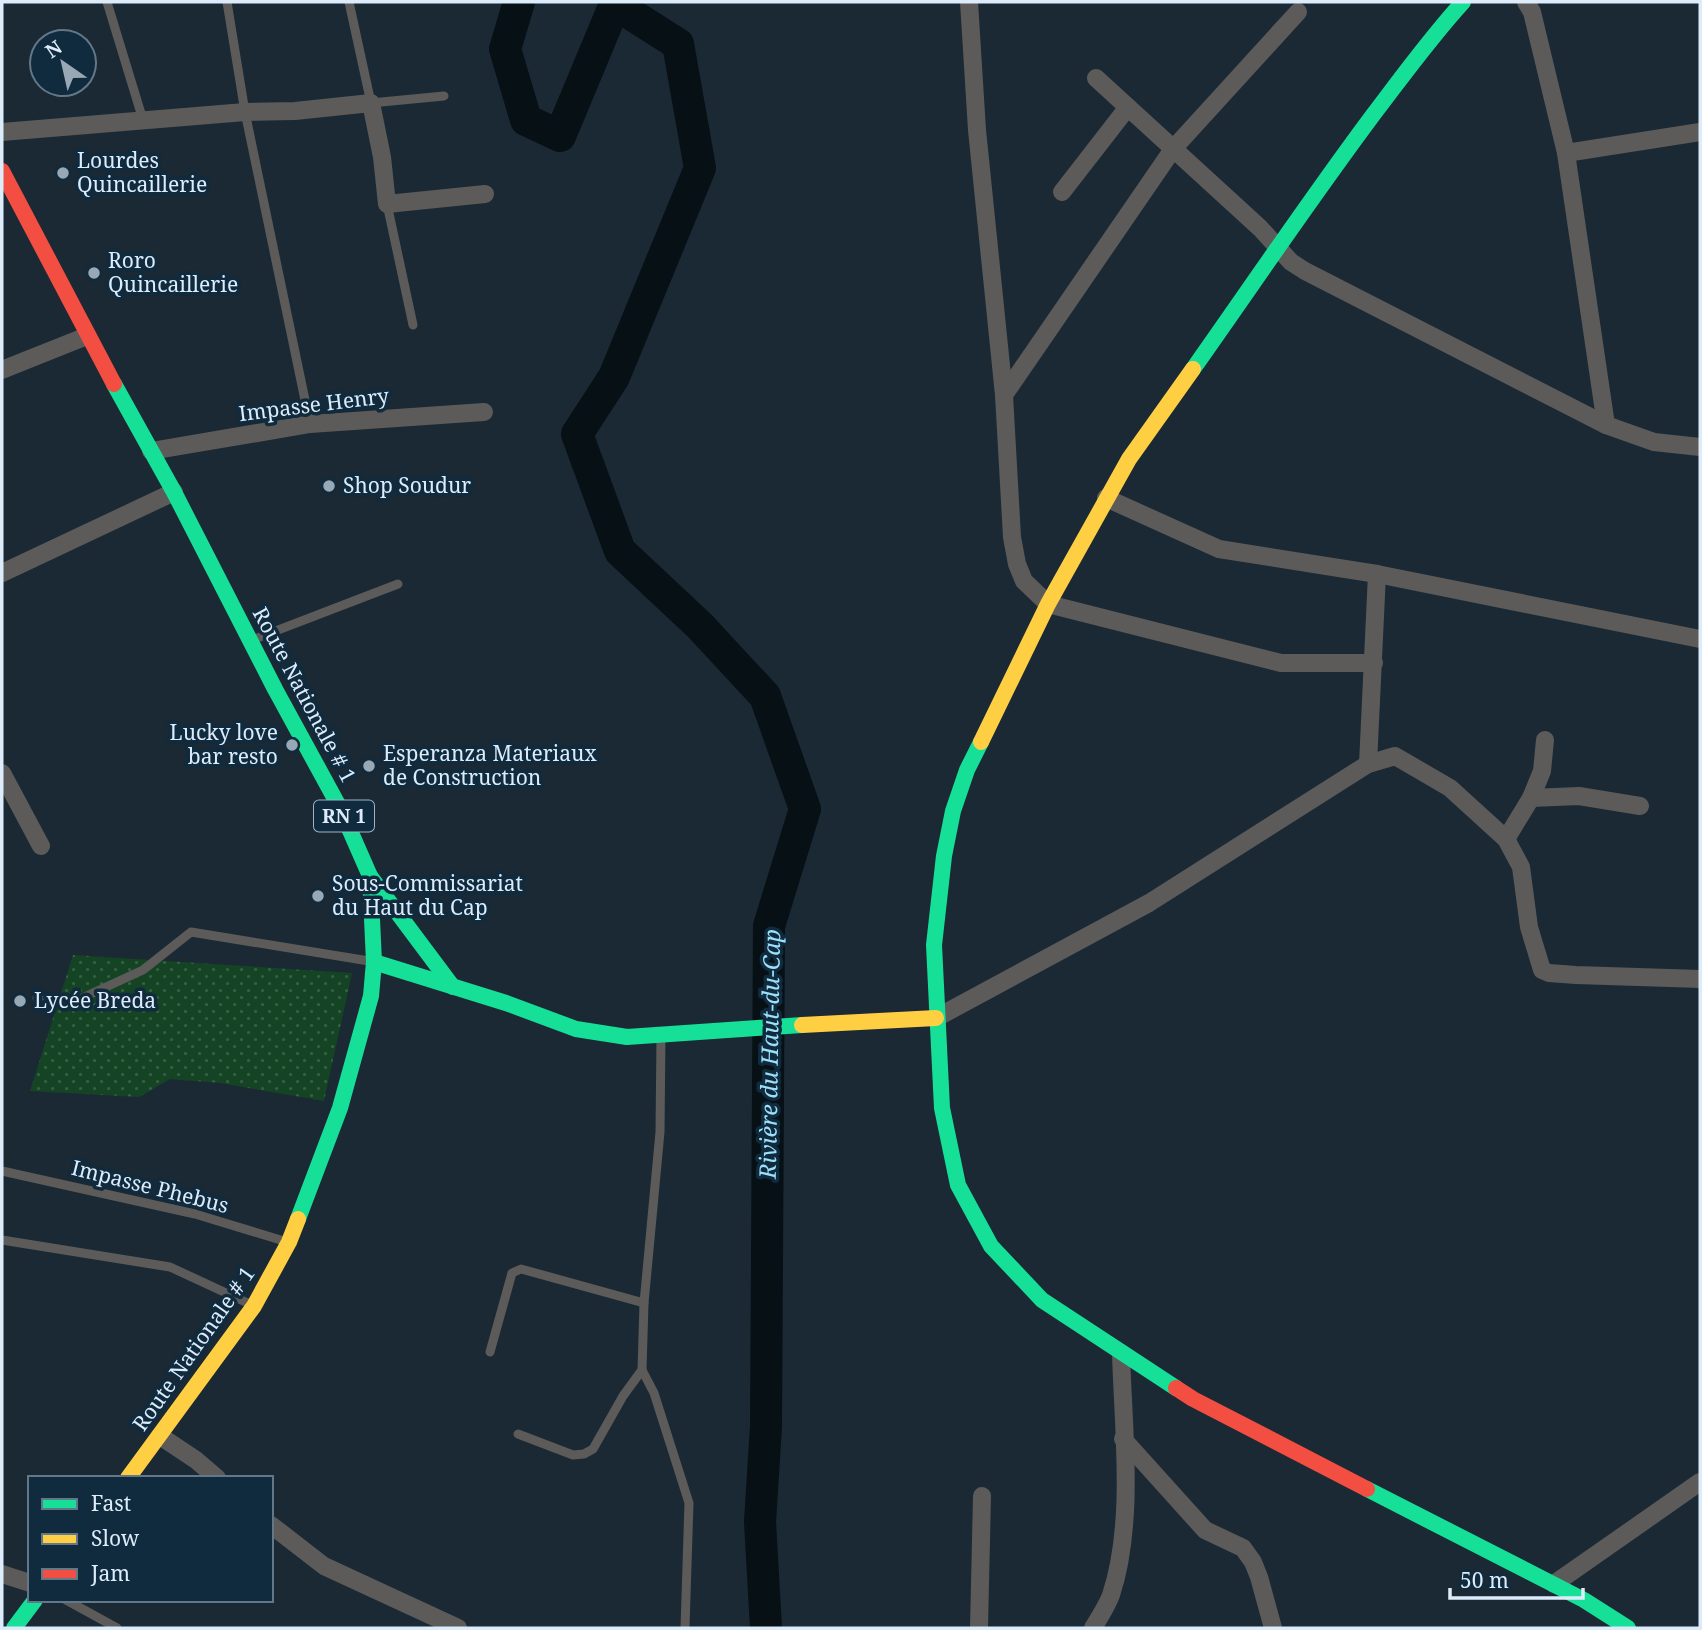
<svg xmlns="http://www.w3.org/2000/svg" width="1702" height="1630" font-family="'Noto Serif',serif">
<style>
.park{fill:url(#park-dots)}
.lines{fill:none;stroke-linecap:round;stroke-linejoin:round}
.river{stroke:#061015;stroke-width:32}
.lane{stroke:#5c5b59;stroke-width:9}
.street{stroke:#5c5b59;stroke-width:18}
.fast{stroke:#16e098;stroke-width:16}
.slow{stroke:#ffcf43;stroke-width:16}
.jam{stroke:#f24e42;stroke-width:16}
.poi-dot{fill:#99a8b5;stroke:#102a3e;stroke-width:2.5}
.labels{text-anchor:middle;stroke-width:7;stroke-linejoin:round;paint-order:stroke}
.shield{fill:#102a3e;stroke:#a0b2c2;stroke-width:2}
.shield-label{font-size:19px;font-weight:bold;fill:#ddecfa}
.poi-label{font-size:21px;fill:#ddecfa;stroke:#102a3e;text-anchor:start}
.street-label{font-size:21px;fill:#ddecfa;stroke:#102a3e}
.water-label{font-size:23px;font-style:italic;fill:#9de0fa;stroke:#102a3e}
</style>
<defs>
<pattern id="park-dots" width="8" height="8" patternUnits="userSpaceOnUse" patternTransform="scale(1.75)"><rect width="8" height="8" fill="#144424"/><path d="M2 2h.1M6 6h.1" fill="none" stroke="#365f45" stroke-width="1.8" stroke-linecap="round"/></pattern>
</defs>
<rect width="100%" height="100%" fill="#1a2934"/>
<path class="park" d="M73 955 352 973 324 1101 220 1083 170 1079 139 1097 30 1091Z"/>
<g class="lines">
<path class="river" d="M519 2 505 49 526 120 560 136 615 4 678 44 700 168 614 377 577 434 620 551 700 626 765 696 805 809 769 926 766 1426 760 1522 766 1628"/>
<g class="lane">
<path d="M107 2 143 120"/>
<path d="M227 2 245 112 310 424"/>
<path d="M349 2 371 103 444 96"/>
<path d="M387 204 413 325"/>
<path d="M252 640 398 584"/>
<path d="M37 998 69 1004 143 970 191 932 369 961"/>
<path d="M2 1171 195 1214 284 1241"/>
<path d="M2 1240 170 1267 252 1305"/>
<path d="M490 1352 512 1273 521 1269 644 1303"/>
<path d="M642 1370 654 1393 689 1503 685 1628"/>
<path d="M518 1434 573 1455 584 1454 593 1449 623 1396 642 1370 644 1303 660 1132 661 1035"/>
<path d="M66 1600 117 1628"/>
</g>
<g class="street">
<path d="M969 2 977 130 1004 395 1012 537 1017 564 1024 581 1048 604 1281 663H1374"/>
<path d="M1526 2 1532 12 1566 153 1606 425"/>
<path d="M1096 78 1260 228 1291 262 1305 271 1606 425 1654 442 1700 447"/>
<path d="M2 132 245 112 295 111 371 103 382 157 387 204 485 194"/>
<path d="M1566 153 1700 132"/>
<path d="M1062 192 1128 107"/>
<path d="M2 370 87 336"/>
<path d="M1004 395 1173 149 1298 12"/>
<path d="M151 451 310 424 484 412"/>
<path d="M1106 498 1219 549 1377 574 1700 639"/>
<path d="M2 573 174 492"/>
<path d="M1368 764 1377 574"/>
<path d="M2 773 41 846"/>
<path d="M1531 798 1579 796 1640 806"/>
<path d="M1506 839 1531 798 1542 771 1545 740"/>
<path d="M936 1018 1149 903 1368 764 1395 756 1450 788 1506 839 1521 867 1529 927 1542 970 1549 973 1576 975 1700 979"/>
<path d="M160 1436 196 1460 217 1478"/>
<path d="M1123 1439 1205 1530 1243 1548 1253 1562 1259 1577 1273 1628"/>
<path d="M271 1525 324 1566 458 1628"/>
<path d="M2 1574 30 1583"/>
<path d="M1554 1584 1700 1482"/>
<path d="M979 1628 982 1496"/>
<path d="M1093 1628C1099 1618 1107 1606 1111 1595 1135 1522 1123 1429 1121 1353"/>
</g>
<g class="fast">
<path d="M1193 369C1253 284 1311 198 1373 115 1402 77 1430 38 1463 2"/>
<path d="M114 384 174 492 275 689 341 810 370 876 374 962 371 996 340 1108 298 1219"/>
<path d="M981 742 967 770 953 811 944 856 934 945 942 1108 958 1185 991 1246 1042 1300 1176 1388"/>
<path d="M370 876 453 987"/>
<path d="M374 962 506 1003 576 1029 627 1037 802 1025"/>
<path d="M1367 1489 1584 1600 1628 1628"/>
<path d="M14 1628 35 1600"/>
</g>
<g class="slow">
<path d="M981 742 1048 604 1129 459 1193 369"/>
<path d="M802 1025 936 1018"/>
<path d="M128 1478 254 1306 289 1242 298 1219"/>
</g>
<g class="jam">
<path d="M2 171 114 384"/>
<path d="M1176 1388 1193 1399 1367 1489"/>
</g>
</g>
<g class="poi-dot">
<circle cx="63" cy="173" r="7"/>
<circle cx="94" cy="273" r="7"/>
<circle cx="329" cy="486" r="7"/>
<circle cx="292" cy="745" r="7"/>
<circle cx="369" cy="766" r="7"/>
<circle cx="318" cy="896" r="7"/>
<circle cx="20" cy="1001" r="7"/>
</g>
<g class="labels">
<rect class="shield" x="314" y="800.5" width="60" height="31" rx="5"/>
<g class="shield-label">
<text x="344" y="823">RN 1</text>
</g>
<g class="poi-label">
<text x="77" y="168">Lourdes<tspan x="77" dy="24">Quincaillerie</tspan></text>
<text x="108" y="268">Roro<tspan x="108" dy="24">Quincaillerie</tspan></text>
<text x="343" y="493">Shop Soudur</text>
<text x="278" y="740" text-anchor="end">Lucky love<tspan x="278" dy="24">bar resto</tspan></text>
<text x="383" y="761">Esperanza Materiaux<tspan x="383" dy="24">de Construction</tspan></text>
<text x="332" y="891">Sous-Commissariat<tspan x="332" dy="24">du Haut du Cap</tspan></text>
<text x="34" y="1008">Lycée Breda</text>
</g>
<g class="street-label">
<text transform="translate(314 405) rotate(-7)" y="7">Impasse Henry</text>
<text transform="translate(304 695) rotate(62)" y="7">Route Nationale # 1</text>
<text transform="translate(150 1187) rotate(14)" y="7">Impasse Phebus</text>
<text transform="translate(194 1349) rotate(-55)" y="7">Route Nationale # 1</text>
</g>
<g class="water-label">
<text transform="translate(770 1054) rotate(-89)" y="8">Rivière du Haut-du-Cap</text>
</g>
</g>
<rect width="1702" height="1630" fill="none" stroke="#ddecfa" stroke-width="7"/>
<rect x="28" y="1476" width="245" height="126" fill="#102a3e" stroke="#627889" stroke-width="2"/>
<rect x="42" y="1499" width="35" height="10" fill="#16e098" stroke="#627889" stroke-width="2"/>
<text x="91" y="1511" font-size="21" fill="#ddecfa">Fast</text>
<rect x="42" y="1534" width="35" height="10" fill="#ffcf43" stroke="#627889" stroke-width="2"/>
<text x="91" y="1546" font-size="21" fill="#ddecfa">Slow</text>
<rect x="42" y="1569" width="35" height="10" fill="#f24e42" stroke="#627889" stroke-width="2"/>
<text x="91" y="1581" font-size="21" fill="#ddecfa">Jam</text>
<g transform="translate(63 63) rotate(326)"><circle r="33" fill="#102a3e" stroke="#627889" stroke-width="2"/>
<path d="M0-5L12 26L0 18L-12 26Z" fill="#99a8b5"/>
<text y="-10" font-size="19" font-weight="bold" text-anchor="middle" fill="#ddecfa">N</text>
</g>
<path d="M1450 1588v10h133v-10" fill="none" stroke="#ddecfa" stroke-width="3.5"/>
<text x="1460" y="1588" font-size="21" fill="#ddecfa" stroke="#102a3e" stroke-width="5" paint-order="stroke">50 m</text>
</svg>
